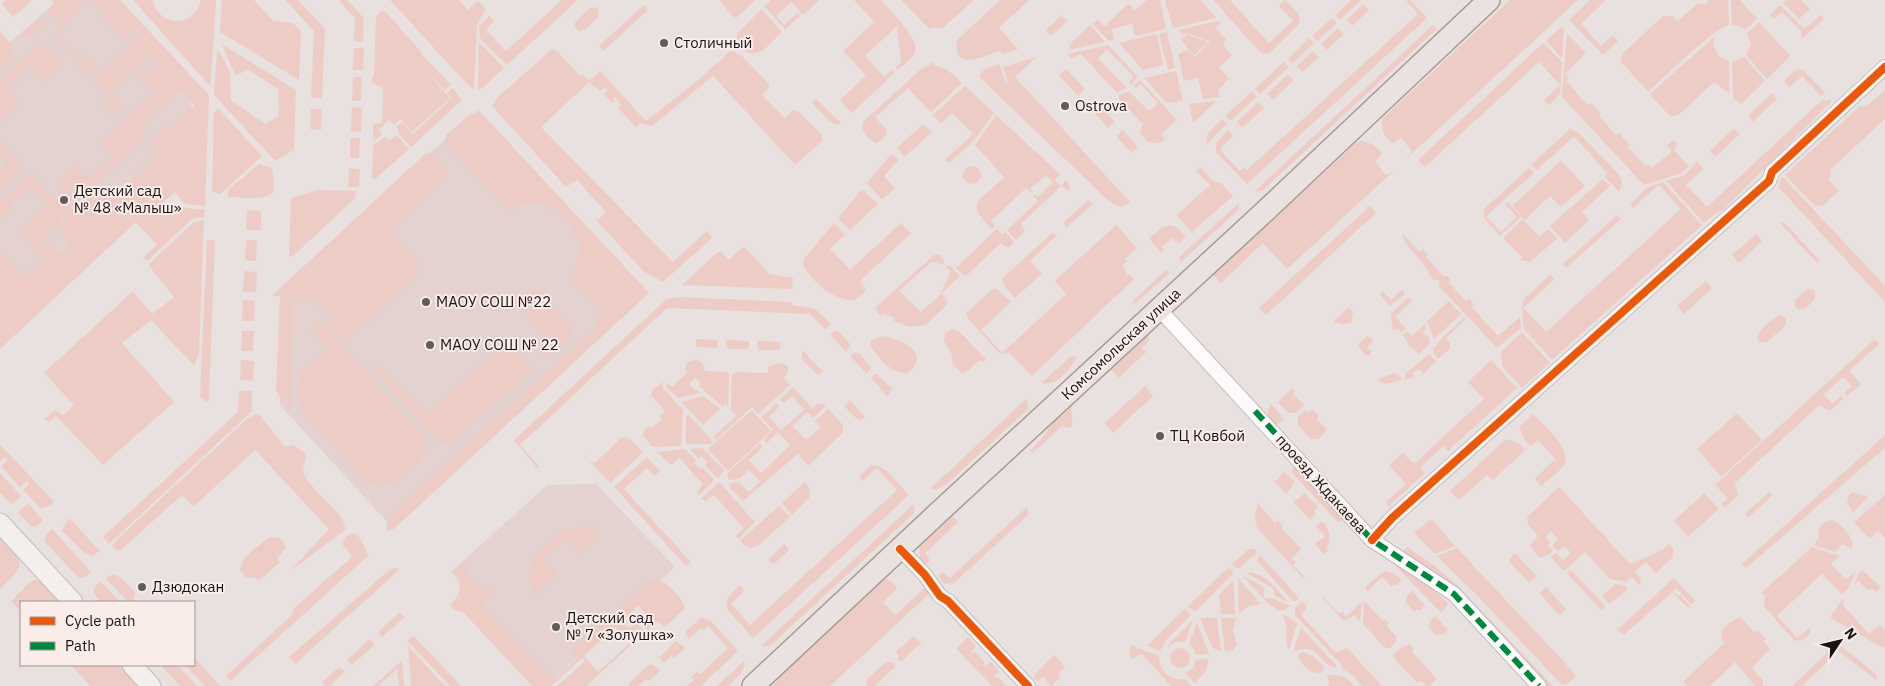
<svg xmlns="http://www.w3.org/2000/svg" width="1885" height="686" font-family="'IBM Plex Sans',sans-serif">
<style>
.built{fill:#e3d2cf}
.green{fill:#edccc5;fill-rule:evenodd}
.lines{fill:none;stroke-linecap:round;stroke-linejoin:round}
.street-casing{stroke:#c3bdbc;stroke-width:16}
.secondary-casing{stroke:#c3bdbc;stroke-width:21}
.primary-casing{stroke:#a79996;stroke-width:24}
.street{stroke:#fcfafa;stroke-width:14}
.secondary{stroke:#f2efed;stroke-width:19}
.primary{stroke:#e9e2e0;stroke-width:21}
.quiet{stroke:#00873e;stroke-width:6;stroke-dasharray:12 6;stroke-linecap:butt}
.cycleway-casing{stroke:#faece9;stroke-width:11}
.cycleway{stroke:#e8590c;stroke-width:8}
.poi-dot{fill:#615b5a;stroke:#faece9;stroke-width:2}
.labels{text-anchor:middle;stroke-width:4;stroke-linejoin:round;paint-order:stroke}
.poi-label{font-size:15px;fill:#181312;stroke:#faece9;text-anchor:start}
.street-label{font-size:15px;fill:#181312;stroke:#faece9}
</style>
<rect width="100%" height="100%" fill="#e9e1df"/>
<g class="built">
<path d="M58 0H118L188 79 195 140 26 289 0 260V51Z"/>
<path d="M478 110 642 286 389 524 280 405 282 286Z"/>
<path d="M596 484 675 567 551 682 451 572 547 485Z"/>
</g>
<g class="green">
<path d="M5 0H31L28 5 13 17 2 4Z"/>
<path d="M51 0H88L67 21 59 35 80 59 86 54 97 66 89 74 55 37 61 24 48 11 55 4Z"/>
<path d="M92 0H120L209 95 205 206 185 204 175 192 162 203 171 214 179 207 205 210 204 217 195 218 191 220 147 261 143 258 157 245 136 222 0 349V248L26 277 43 260 18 231 48 204 32 186 10 205 12 209 2 218 0 216V203L31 174 61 206 64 207 61 220 44 239 57 253 68 250V238L59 229 66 222 64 218 66 207 80 209 102 189 111 199 159 153 150 142 194 105 181 90 144 121 147 126 141 131 145 137 84 195 75 199C67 196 62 189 57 183L76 165 89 179 113 157 100 143 155 93 134 70 110 93 121 105 112 113 103 104 109 97 93 79 108 65 122 80 125 78 110 63 117 56 141 61 138 65 148 74 158 64 148 55 142 60 119 54 142 32 137 28 126 39 124 38 102 15 103 12Z"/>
<path d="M133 0H153C158 28 195 28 201 0H216L211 81 209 85Z"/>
<path d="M222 0H254L273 21 293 23 301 31 299 80 220 32Z"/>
<path d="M285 0H298L325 29 322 98H311L314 31Z"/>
<path d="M341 0H347L364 18 363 40 361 42 354 41 355 18 340 2Z"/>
<path d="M390 0H459L468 10 478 1 486 9 477 24 474 89 468 85Z"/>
<path d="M562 0H578L507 65 480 38 479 27 489 16 494 21 486 30 506 51Z"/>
<path d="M720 0H756L736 18 731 15Z"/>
<path d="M771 0H820L803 15 792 2 776 16 784 25 797 13 800 16 785 29 764 6Z"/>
<path d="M854 0H881C889 10 920 39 915 52 912 59 903 65 898 70L896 67 901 62 897 26 865 56 884 77 893 70 895 72 852 113 840 100 866 75 843 51 874 22Z"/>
<path d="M901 0H974L943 28H931L930 30Z"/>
<path d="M1000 0H1029L999 28 1018 49 1002 54 1000 51C987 55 954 72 957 44L955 42Z"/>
<path d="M1147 0H1160L1166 29 1135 36 1132 24 1112 29 1114 40 1109 41 1092 23 1098 20 1105 26 1128 4 1135 10Z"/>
<path d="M1165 0H1200L1216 18 1173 28Z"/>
<path d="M1213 0H1230L1269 43 1293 21 1279 6 1285 0 1299 14 1300 23 1269 54 1263 53 1259 51Z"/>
<path d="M1351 0H1361L1340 20 1335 15Z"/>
<path d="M1406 0H1410L1427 18 1247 184 1216 152V143L1228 130 1234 136 1222 147 1221 151 1240 171 1244 167 1247 170 1418 14Z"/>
<path d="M1510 0H1578L1406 159 1412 151 1401 138 1392 143 1383 133 1382 119Z"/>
<path d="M1590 0H1606L1581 24 1601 46 1613 35 1618 41 1603 55 1569 20Z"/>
<path d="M1709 0H1728L1729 25C1710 31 1666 76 1649 91H1647L1622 63 1621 58 1623 53 1663 16H1673L1678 21 1698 3 1704 5Z"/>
<path d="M1731 0H1740L1757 19 1745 30 1739 26 1732 25Z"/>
<path d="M1786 0H1801L1810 9 1799 19 1783 2Z"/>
<path d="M1363 4 1369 10 1352 26 1347 20Z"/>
<path d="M644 5 648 10 603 51 599 46Z"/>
<path d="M1780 5 1804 29 1820 15 1824 19 1802 39 1801 31 1782 12 1774 19 1770 15Z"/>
<path d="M591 7 598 8 599 16 586 29 579 31 575 27V22Z"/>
<path d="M761 9 782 32C771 42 757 63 743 49 738 45 737 40 737 34Z"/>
<path d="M382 11 386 12 422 53 421 54 451 85 445 90 428 73 450 98 412 132 385 102 400 119 394 125 389 120 379 130 382 135 373 141V124L382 123 383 89 372 82V77H374L376 16Z"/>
<path d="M1061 15 1067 21 1051 36 1046 30Z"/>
<path d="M40 18 45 24 29 38 21 35Z"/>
<path d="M1332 18 1337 23 1317 41 1312 36Z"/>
<path d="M1217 21 1221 23 1215 28 1226 39 1223 45 1232 55 1219 67 1229 79 1218 90 1220 97 1203 99 1198 78 1184 81 1178 54 1188 50 1195 57 1210 41 1186 33 1183 35 1179 30Z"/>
<path d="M1759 22 1790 56 1767 79 1746 55 1751 44 1747 33Z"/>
<path d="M1090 25 1105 42 1068 50 1071 43Z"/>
<path d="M1433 25 1437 29 1262 191 1254 192Z"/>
<path d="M1561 27 1564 29 1562 58 1546 41Z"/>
<path d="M1338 28 1344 34 1327 50 1321 44Z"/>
<path d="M0 31C17 51 20 51 0 69Z"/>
<path d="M1167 32 1175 68 1168 70 1159 34Z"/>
<path d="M1567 33 1586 53 1565 73 1569 78 1566 81 1588 105 1591 103 1601 114 1599 116 1616 135 1619 133 1629 145 1628 147 1645 166 1648 164 1652 168 1672 151 1667 145 1673 140 1675 141 1677 143 1674 150 1689 166 1682 173 1644 185 1562 97Z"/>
<path d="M1157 34 1163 65 1143 70 1119 43Z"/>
<path d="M1187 34 1208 42 1194 55 1181 40Z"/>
<path d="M1714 37C1713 49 1717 58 1729 61V93L1714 82 1681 113 1675 116H1670L1651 96V93Z"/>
<path d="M1309 38 1314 43 1292 64 1288 59Z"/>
<path d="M479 42 504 68 483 88 478 90Z"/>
<path d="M1543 43 1562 62 1560 94 1549 105 1544 100 1560 85 1539 62 1425 167 1418 160Z"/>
<path d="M222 44 296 90 294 150 275 161 214 95 217 51H219L230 72 231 100 265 124 279 116 278 89 249 70 235 75Z"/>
<path d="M45 45 64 62 43 81 30 67 6 90 19 104 0 121V82L19 62 20 63 39 46Z"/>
<path d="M1108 45 1138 77 1131 84 1129 82 1134 77 1107 49 1098 58 1126 88 1117 93 1081 54 1070 59 1068 54Z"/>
<path d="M354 48H364L363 70H353Z"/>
<path d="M552 49 558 52 580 76 583 74 589 81 600 71 646 121 696 82 728 53 733 51 743 57 769 84V87L762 95 785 118 793 110 797 111 821 134 823 140 795 165 713 76 652 126 640 123 636 127 618 108 621 105 615 97 613 99 615 101 612 103 604 94 608 90 605 87 600 91 589 82 541 127 673 262 707 231 712 238 663 282 643 271 597 221 606 212 577 180 566 187 492 106 498 97Z"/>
<path d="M1313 51 1319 57 1302 72 1297 66Z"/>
<path d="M1036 57 1015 77 1130 202C1123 209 1117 207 1109 201L980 78C980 68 991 67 999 64L1006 84H1008L1003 67Z"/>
<path d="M1744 57 1765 81 1741 104 1733 98 1732 62Z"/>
<path d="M934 62 935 66C946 66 954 76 962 83L931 112 908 88 875 117 885 128 887 134 879 142 876 143C868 139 860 131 863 122L921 69Z"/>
<path d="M1284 62 1289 67 1260 94 1255 89Z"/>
<path d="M1066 69 1085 89 1078 96 1059 75Z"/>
<path d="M1799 69 1803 70 1825 93 1821 96 1802 76 1789 87 1784 81 1794 71Z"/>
<path d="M1176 71 1183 101 1167 103 1144 78Z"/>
<path d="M1288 74 1294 80 1273 100 1267 94Z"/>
<path d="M353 77H362L361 101H352Z"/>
<path d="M1140 80 1177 120 1161 134 1165 139 1159 143 1148 142 1140 133 1143 124 1119 99V95L1129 91 1149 111 1158 103 1141 84 1136 88 1133 86Z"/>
<path d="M965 86 994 113 972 143 949 163 945 160 973 134 952 113 941 123 933 115Z"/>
<path d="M453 88 462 100 411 147 398 133 399 131 396 127 402 122 413 134 452 98 447 93Z"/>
<path d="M1252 91 1257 97 1230 121 1225 116Z"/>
<path d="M1885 91V119L1830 170 1831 172 1829 180 1839 191 1822 206 1814 205 1786 176V174L1860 106 1865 107Z"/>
<path d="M1772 93 1777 99 1753 122 1748 116Z"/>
<path d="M816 99 841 123 837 125 829 121 812 103Z"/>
<path d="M1823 99 1826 102 1829 100 1832 101 1723 210 1713 215 1704 223 1666 181 1683 176 1697 162 1703 169 1686 185 1707 207Z"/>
<path d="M1095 100 1115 122 1108 128 1089 106Z"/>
<path d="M1216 101 1193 123 1189 104Z"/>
<path d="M1258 102 1264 108 1242 128 1237 122Z"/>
<path d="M352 107 362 108 361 132 351 131Z"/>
<path d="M219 109 262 156 220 194 212 192 214 112Z"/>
<path d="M311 109H322L321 130 310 129Z"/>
<path d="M471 113 484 116 649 293 394 529 387 531V523L397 507 596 328 600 310 568 276C603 241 546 180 508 212L445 143 446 135Z"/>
<path d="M996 115 1060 174 1055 180 1061 186 1066 180 1070 187 1069 191 1061 186 1021 224 1025 231 1016 240 1007 230 1038 201 1033 195 1034 194 1038 197 1053 182 1046 175 1030 189 1033 192 1031 193 1026 188 991 221 995 226 992 229C986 221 972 212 978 201L1004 177 975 145Z"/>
<path d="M1222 119 1227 124 1205 145 1208 133Z"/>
<path d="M923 124 932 132 904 157 897 148Z"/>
<path d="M1734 128 1740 134 1715 157 1710 151Z"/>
<path d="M1570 129 1579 133 1620 176 1622 184 1619 192 1605 177 1607 173 1574 136 1537 170 1532 166V164Z"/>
<path d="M1123 130 1138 147 1132 153 1116 136Z"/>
<path d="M396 135 409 149 374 180 372 176 373 145 385 137 389 141Z"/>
<path d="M350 138H360L359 158H350Z"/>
<path d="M0 141 23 167 0 189V169L7 163 0 155Z"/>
<path d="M1362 141 1372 144 1382 153 1375 162 1386 175 1396 169 1287 269 1263 243 1221 283 1213 275 1357 142Z"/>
<path d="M426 153H431L448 171V176L390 231 417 261V276L345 341 340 335 336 338 325 326 333 319 313 297 305 304 294 294 290 409 280 397 276 390 280 296H272Z"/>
<path d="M891 154 899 160 884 176 895 188 882 200 867 183Z"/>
<path d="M1561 161 1585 186 1561 207 1550 196 1525 220 1512 206Z"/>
<path d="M259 164 272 168C273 174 275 186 273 191 268 202 238 197 228 197V190Z"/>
<circle cx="972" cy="175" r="9"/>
<path d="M1200 167 1213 181 1221 183 1233 196 1192 232 1177 215 1210 185 1196 171Z"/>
<path d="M349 168 360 169 359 187H348Z"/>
<path d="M1529 168 1534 173 1486 216 1501 232 1517 217 1505 204 1507 202 1521 217 1500 236 1484 218V209Z"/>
<path d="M1783 177 1885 286V302L1779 188 1780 179Z"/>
<path d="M1603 179 1610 186 1582 212 1589 220 1565 243 1550 226Z"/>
<path d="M1663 182 1702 225 1552 360 1524 329 1522 309 1524 299 1550 275 1555 279 1523 308 1546 332 1681 209 1659 185 1633 208 1630 205 1646 188Z"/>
<path d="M862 189 878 204 850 230 839 219V217Z"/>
<path d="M318 190 356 191 355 198 292 257 289 256 291 198Z"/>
<path d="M1088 200 1093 204 1066 228 1064 222Z"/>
<path d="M1239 203 1238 210 1181 262 1179 257Z"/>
<path d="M1370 206 1376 213 1266 315 1259 308Z"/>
<path d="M247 210 261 211V230H246Z"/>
<path d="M1617 215 1621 219 1566 268 1563 264Z"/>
<path d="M1523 219 1539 237 1548 229 1557 239 1530 262 1520 260 1522 257 1504 239V237Z"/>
<path d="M204 220 199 353 194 366 151 320 122 343 174 402 103 465 56 416 49 422 45 419 55 410 63 415 74 405 44 373 133 291 152 314 174 297 149 266V264L193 223Z"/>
<path d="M1783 221 1819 260 1818 264 1780 223Z"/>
<path d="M834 223 845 234 830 249 850 270 901 223 911 233 860 281 866 291 854 300C834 301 812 282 803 265L804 259Z"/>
<path d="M1116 225 1137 248 1125 259 1127 261 1122 265 1126 271V275H1130L1134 279 1032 376 1010 353 1000 354 967 317 966 313 994 288 997 289 1011 302 981 330 1002 353 1066 294 1055 281Z"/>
<path d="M1170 225 1177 227 1186 237 1178 244 1173 238 1162 247 1164 250 1161 253 1149 238 1162 228Z"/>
<path d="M997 229 1002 234 1005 232 1014 242 1008 248 1001 243 965 277 956 268Z"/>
<path d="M1052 233 1057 235 1030 261 1042 274 1015 298 1003 284V278Z"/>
<path d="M1402 233 1420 252 1423 249 1428 255 1426 257 1443 276H1448L1451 280 1448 282 1466 301 1469 299 1474 305 1472 307 1498 336 1520 317 1521 328 1497 348 1439 286V280H1434C1429 275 1428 270 1425 266 1416 253 1406 249 1402 233Z"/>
<path d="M1756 234 1762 241 1739 263 1732 255Z"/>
<path d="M207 240H215L209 400 206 402 200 396Z"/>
<path d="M246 240H257L256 261 245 260Z"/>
<path d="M745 247 769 274 793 278 792 289 682 285 718 252H721L728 260 742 248Z"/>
<path d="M934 255H939L944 260 943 265 936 262 930 263 899 291 921 312 940 295 951 271 946 267 949 265 960 276 942 293 948 304 926 325 909 327 894 321 895 318 882 313 881 316 877 313 876 307Z"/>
<path d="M1166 270 1170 273 1132 306 1134 300Z"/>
<path d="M244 271 257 272 256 292H243Z"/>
<path d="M1706 281 1712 288 1684 314 1677 306Z"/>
<path d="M532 288 540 292 570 324C575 339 553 351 543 360H541L555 347 514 302 526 291Z"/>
<path d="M1808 289 1814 290C1819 299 1810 304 1804 309H1797L1795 306V300Z"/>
<path d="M1382 290 1391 300 1402 290 1405 294 1390 306 1380 295Z"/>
<path d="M678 297 792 302V305L815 309 831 323 826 330 810 314 667 308 520 445 540 467 538 469 514 440 659 306 667 299Z"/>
<path d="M1408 297 1412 301 1395 317 1406 328 1401 333 1400 330 1396 329 1393 330 1391 314Z"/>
<path d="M243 300 255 301 254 321H242Z"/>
<path d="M1449 301 1461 314 1434 339 1427 321Z"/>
<path d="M1349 307 1353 312 1351 323 1343 324 1333 322Z"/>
<path d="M1781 315 1786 318V325L1767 342H1759L1757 337C1760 329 1773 318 1781 315Z"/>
<path d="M1464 318 1466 319 1446 338 1450 343V349L1438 359 1434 354 1433 349 1443 337Z"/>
<path d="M319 322 423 435C427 449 423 458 412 468 402 477 393 488 379 486 361 483 348 461 336 448 316 425 277 396 309 366 316 360 321 354 330 351L311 329Z"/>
<path d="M1425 324 1426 328 1423 333 1428 336 1430 343 1419 354 1409 346 1403 335 1407 331 1412 336Z"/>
<path d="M952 329 960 332 986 359 983 362 980 360 968 371 967 370 962 374 953 364 951 352 944 341 945 333Z"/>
<path d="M837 330 851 345 846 352 830 334Z"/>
<path d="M242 331H254L253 351H241Z"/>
<path d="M1522 332 1550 363 1522 388 1503 367 1501 352Z"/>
<path d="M1145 334 1150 340 1142 348 1146 352 1119 378 1111 370 1145 338 1143 336Z"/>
<path d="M883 336C902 340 932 351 908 373 892 375 879 358 871 347V340Z"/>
<path d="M1367 336 1373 340 1371 344H1369L1368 349 1371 350V355H1366L1357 345Z"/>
<path d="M696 339 717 340V347L715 348 699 347 696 346Z"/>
<path d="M1875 339 1879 344 1849 371 1861 384 1847 396 1844 393 1852 386 1843 377 1824 394 1832 404 1841 396 1843 399 1830 411 1819 405 1735 483 1738 495 1725 508 1722 504 1728 498 1715 485Z"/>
<path d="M726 340 749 341V347L747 349H728L726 345Z"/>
<path d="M506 341 532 369V371L449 445 440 443 376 373 374 367 378 364 426 414Z"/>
<path d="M757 341 780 342V348L778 350H759L757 346Z"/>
<path d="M802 350 823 371 818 375 802 360Z"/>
<path d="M854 353H859L871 367 867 374 850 356Z"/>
<path d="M1429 354 1436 361 1423 374 1420 369 1412 372 1414 377 1405 380V374Z"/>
<path d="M1071 356 1077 357C1070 368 1057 387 1042 383Z"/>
<path d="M696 359 703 363 705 371 728 372 729 375 728 407 725 404 723 407 699 386 701 384 695 378 689 384 695 390 697 389 700 392V393L678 398 666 387 667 383 672 387 687 373 685 369 686 363Z"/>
<path d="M241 360 254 361 253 381 240 380Z"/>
<path d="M1491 360 1517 388 1448 451 1443 446 1421 467 1425 473 1388 507 1387 501 1406 484 1389 465 1403 453 1414 464 1484 399 1468 382Z"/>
<path d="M779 363C785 364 789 365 788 372L784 378 790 385 758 414 752 407 716 440 713 437 736 416 731 410 732 375 735 372 768 373 769 366Z"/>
<path d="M1393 373 1399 375 1402 380 1385 384 1378 380Z"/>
<path d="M875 374H877L892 389 891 392 887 396 871 378Z"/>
<path d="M663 382V388L683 410 681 446 653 447 643 435 645 430 649 426 652 428 662 419 659 416 665 411 651 395 653 390Z"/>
<path d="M1145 386 1153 396 1113 433 1105 423Z"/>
<path d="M793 387 812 408C817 405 821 401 826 406L813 418 807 412 792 426 806 440 821 427 815 421 828 409 843 425V433L808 466 798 454 743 501 729 486 730 483 739 482 749 492 760 482 749 470 739 479 729 480 727 474 760 443 763 447 749 460 761 473 790 445 778 432 767 443 764 441V439L773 430 761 417 777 403 779 407 769 417 781 430 804 410 792 396 784 403 780 400V399Z"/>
<path d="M1293 388 1295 391 1293 394 1304 405 1295 413H1288L1278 402Z"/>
<path d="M239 391H252V411L109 544 103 537 238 412Z"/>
<path d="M704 396 720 409 703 425 681 402Z"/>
<path d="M1026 399 1028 404V409L948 483 936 490 931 488Z"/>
<path d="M850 400 865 417 859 421 844 406Z"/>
<path d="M1271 404 1284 419 1277 424C1267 422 1265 412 1271 404Z"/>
<path d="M1072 406C1070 413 1074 421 1071 427L1067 428 1062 426 1033 453 1030 451 1042 438 1058 415 1060 414 1062 416Z"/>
<path d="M752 410 771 431 728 471 708 449Z"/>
<path d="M1305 410 1307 412 1313 410 1319 416 1317 419 1327 430 1318 439H1311L1298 425V417Z"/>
<path d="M258 413 285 447 293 445C316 458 301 457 304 473 305 478 310 483 313 487 321 498 347 516 345 530L290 571 329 529 255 450 193 507 182 495 121 550 117 551 112 545 126 531 248 418Z"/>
<path d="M1737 413 1762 440 1721 477 1697 449Z"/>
<path d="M1533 414C1544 427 1576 450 1562 468 1556 474 1548 480 1541 486L1535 479 1555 459 1538 440 1531 446 1524 439 1519 427Z"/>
<path d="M689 415 713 442 711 444H686V416Z"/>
<path d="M1885 435V448L1746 568 1742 564Z"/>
<path d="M625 437 630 439 643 452 610 483 584 455 594 464 621 438Z"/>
<path d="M1506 439 1520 444 1525 450 1493 480 1487 475 1459 500 1450 491Z"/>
<path d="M0 444 54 502 50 506 40 508 23 490 29 484 27 481 20 487 1 466 7 460 5 457 0 461Z"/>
<path d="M702 448 724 470 719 478H717L705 465 707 462 701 456 698 458 691 450 692 449Z"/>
<path d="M685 449 696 460 694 462 700 469 702 467 714 480 698 496 697 492 703 484 679 458 673 464H670L657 452Z"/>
<path d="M647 457 660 471 654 476 647 468 624 489 691 562 686 566 614 487Z"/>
<path d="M876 465 886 470 909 495 753 638 727 609C724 598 732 593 740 585L744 591 731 604 750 625 897 490 877 468 863 481 859 477 870 466Z"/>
<path d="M1295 467 1343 519 1340 522 1337 521 1293 474 1292 470Z"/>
<path d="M1284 471 1295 482 1291 486 1292 488 1286 494 1274 481 1277 480Z"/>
<path d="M0 473 21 496 12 504 0 493Z"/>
<path d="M805 482 810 489 809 498 792 515 782 503Z"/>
<path d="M718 483H720L755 522 738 539 736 536 744 528 714 495 706 501 701 499Z"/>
<path d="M1559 487 1630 564C1643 557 1659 555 1669 544L1673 548V557L1656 573 1646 562 1635 571 1641 579 1640 586 1632 577 1626 582 1610 579 1585 552 1564 571 1551 557 1556 553 1563 560 1571 553 1564 546 1558 551 1552 545 1558 539 1551 531 1545 537 1550 543 1548 545 1553 550 1549 554 1540 558 1530 546 1538 536 1528 524 1527 517Z"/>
<path d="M1769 492 1772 496 1748 518 1745 514Z"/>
<path d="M1853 492 1868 497 1853 513 1847 503 1849 495Z"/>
<path d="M1305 493 1318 507 1313 511 1316 514 1310 520 1293 502Z"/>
<path d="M1704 493 1719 509 1688 537 1674 521Z"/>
<path d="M1885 495V538L1878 531 1870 539 1854 522Z"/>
<path d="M28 503 43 520 37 526 32 527 18 512Z"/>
<path d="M1258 503 1275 523 1278 521 1283 526 1282 528 1301 549 1292 558 1296 563 1293 565 1305 577 1303 578 1257 528 1255 516Z"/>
<path d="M914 504 915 510 912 515 771 645 765 647 761 646Z"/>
<path d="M779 506 790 517 759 545 751 548 747 547 740 541Z"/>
<path d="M1027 507 1028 515 954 583 945 584 938 576 942 572 950 578Z"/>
<path d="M951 514 958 522 925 553 929 558 928 563 925 564 920 559 919 545Z"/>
<path d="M69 518 100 551 92 556 85 553 62 531Z"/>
<path d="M1432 520 1455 546 1435 554 1414 533 1428 521Z"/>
<path d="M1832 520C1842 523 1855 538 1852 549L1842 544 1835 552 1814 545 1819 538C1817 528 1822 521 1832 520Z"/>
<path d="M1322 521C1329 528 1333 540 1326 548L1328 550 1324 555 1315 544 1325 536 1316 526Z"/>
<path d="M588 526 595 529 600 534 579 553 565 539 544 559 557 574 535 594 529 581 530 568 534 557 564 530Z"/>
<path d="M52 529 91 572 85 577 79 578 44 541 46 535Z"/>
<path d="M353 533 359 537 369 555 230 681 226 676 293 614V609L352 557 342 544 346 537Z"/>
<path d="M0 537C25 565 28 562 0 589Z"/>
<path d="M272 537 280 538 286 547 277 559 280 562 261 579 245 577 240 570C242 556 258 547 268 538Z"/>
<path d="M784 544 789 550 773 565 768 560Z"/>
<path d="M1407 547 1432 564 1457 585 1553 686H1545L1439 577 1403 552Z"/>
<path d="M1812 547 1839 556 1831 564 1846 579 1856 571 1849 587 1842 594 1822 574 1777 616 1797 638 1809 628 1811 631C1808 637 1801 643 1794 640L1764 607 1765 596 1761 593Z"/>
<path d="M1457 548 1565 663 1576 676 1566 685 1561 684 1477 595 1437 556Z"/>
<path d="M1249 549H1254L1257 552 1254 557 1252 556 1240 568H1236L1232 564Z"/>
<path d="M1515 553 1537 576 1529 583 1508 560Z"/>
<path d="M1260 555 1299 598 1296 601H1293L1257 561Z"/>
<path d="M1396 562 1417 577 1447 602 1448 605 1441 613 1396 566Z"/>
<path d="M463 564 469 571 466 574 475 584 482 588 486 584 494 593 485 600 483 607 554 680 577 659 571 651 649 582C653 580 657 579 661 581 669 584 683 599 685 608L665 627 657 622 648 630 638 619 645 613 638 606 622 621 629 628 636 622 645 632 586 686H557L585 661 582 658 551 686H532L463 612 455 610 450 606C460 595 464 585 454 574ZM615 627 630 643 598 672 584 656Z"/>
<path d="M1229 567 1233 571 1232 575 1196 611H1193L1188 606Z"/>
<path d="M394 568 400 569 295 664 289 657 388 571Z"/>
<path d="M1571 570 1605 606 1602 611 1567 573Z"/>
<path d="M1385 571 1393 573 1402 580 1396 586 1394 584 1391 587 1382 577 1366 592V586Z"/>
<path d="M1860 571H1863L1881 587 1876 592 1873 589 1868 590 1858 581 1854 584Z"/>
<path d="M1246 573C1265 570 1276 590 1288 602L1275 596 1273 588Z"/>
<path d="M114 574 122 579 135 593 133 599 136 602H128L105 578Z"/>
<path d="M1242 575 1265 588 1263 593 1265 598H1272L1290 606 1284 610 1279 611 1266 601Z"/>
<path d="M886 578 897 587 895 591 883 602 895 615 926 587 931 592 830 686H773L781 675 804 653Z"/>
<path d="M1238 578 1261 604 1249 606 1239 614Z"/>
<path d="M1674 578 1695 601 1691 604 1676 588 1673 591 1678 596 1680 595 1690 606 1688 608 1672 592 1624 635 1617 630Z"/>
<path d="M34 580C46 581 54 594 62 602H21V612L11 601 29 583Z"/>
<path d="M100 581 120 602H102L93 593 94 588Z"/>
<path d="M1233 581 1235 614H1221L1219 595Z"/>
<path d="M1615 584 1626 586 1627 590 1609 604 1602 596Z"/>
<path d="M1546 587 1566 609 1559 615 1539 593Z"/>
<path d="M1412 591 1425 606 1419 611 1417 609 1414 612 1405 601 1407 598 1406 596Z"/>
<path d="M1323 597 1339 614 1342 612 1346 617 1362 602 1360 621 1354 615 1347 620H1343L1322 598Z"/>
<path d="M1843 599 1844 601 1842 604 1869 634 1880 625 1885 630V648L1881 647 1831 618V615Z"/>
<path d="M1302 601 1307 607 1301 615 1336 653 1347 648 1382 686H1362L1350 673 1343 670 1341 664 1295 615V608Z"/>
<path d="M1364 601 1383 621 1385 619 1389 623 1387 626 1397 638 1395 640 1397 641 1390 648H1385L1363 624Z"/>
<path d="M1185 609 1190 615 1189 617 1166 640 1160 651 1147 646Z"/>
<path d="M400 612 405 617 382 637 378 632Z"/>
<path d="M1282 614 1290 618 1297 624 1289 650C1283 639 1291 630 1282 614Z"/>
<path d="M1435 616 1448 630 1442 635 1440 634 1437 636 1428 626 1431 623 1429 622Z"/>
<path d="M1740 617 1754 632 1757 630 1766 639 1763 641 1770 649 1752 668 1763 680V686H1755L1735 662 1710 686H1688L1683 682 1724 643C1724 642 1721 637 1721 635 1721 628 1734 619 1740 617Z"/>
<path d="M701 618H705L711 621 738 651 701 686H687L694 680 691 677 697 672 700 674 728 648 708 626 704 630 701 628 689 639 685 632Z"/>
<path d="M1200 618H1217L1221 652 1212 647Z"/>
<path d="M1221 618H1236L1233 631 1237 644 1233 650 1225 651Z"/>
<path d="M1193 620 1185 642H1175L1168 647 1170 643Z"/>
<path d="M1197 623 1209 654 1196 655 1194 649 1189 644Z"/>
<path d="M1301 628 1336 665V667C1322 669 1319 639 1293 652Z"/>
<path d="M413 635 461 686H450L407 641Z"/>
<path d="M914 636 920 642 923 641 901 662 897 658 899 657 896 651Z"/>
<path d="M968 637 976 646 971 652 973 653 975 652 985 663 983 664 984 666 991 662 999 671 994 677 996 678 998 677 1006 686H992L956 648Z"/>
<path d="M370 639 375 645 352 665 347 660Z"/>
<path d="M1829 639 1837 643 1875 673 1877 677 1876 680 1825 640Z"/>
<path d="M676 641 685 648 674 658 671 656 664 663 659 657Z"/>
<path d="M1822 643 1835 655 1801 686H1792L1827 653Z"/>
<path d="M1409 644 1414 650 1412 652 1437 679 1429 686H1426L1422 681 1416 682 1394 658V654L1402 647 1403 648Z"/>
<path d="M1131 645 1159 656C1159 671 1170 681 1185 679L1191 686H1171L1142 654 1131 659 1129 653Z"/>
<path d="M408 646 445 686H411Z"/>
<circle cx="1180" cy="658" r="10"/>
<path d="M1303 652 1313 656 1324 667 1323 672C1313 676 1302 666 1298 657L1299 654Z"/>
<path d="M1054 655 1065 667 1059 673 1060 677 1051 686 1043 677 1038 681 1034 680 1035 674Z"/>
<path d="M194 657 220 686H205L185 665H194Z"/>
<path d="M1209 658 1206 671 1195 683 1185 673 1193 668 1196 660Z"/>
<path d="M402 661 404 686H399L397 669 378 686H373Z"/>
<path d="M744 661C746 672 735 679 728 686H717Z"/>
<path d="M887 661 891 663 893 662 896 666 874 686H867L866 680Z"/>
<path d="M650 664 654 665 660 671 649 681 646 679 638 686H629V683Z"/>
<path d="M71 665H120L140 686H90Z"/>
<path d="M160 665H177L197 686H180Z"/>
<path d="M339 667 345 672 329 686H325L322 682Z"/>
<path d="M1327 674 1345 677 1354 686H1329Z"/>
</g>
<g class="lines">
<g class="street-casing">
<g id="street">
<path d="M1159 309 1372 540 1454 594 1539 686"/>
<path d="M1372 540 1392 518 1769 181 1772 172 1885 67"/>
<path d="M900 549 925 575 940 596 948 601 1028 686"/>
</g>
</g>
<g class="secondary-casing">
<g id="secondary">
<path d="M0 523 73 602"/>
<path d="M132 665 151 686"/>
</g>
</g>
<g class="primary-casing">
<path id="primary" d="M753 686 939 512 1262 214 1489 0"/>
</g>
<use href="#street" class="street"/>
<use href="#secondary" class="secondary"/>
<use href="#primary" class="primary"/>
<path class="quiet" d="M1255 411 1372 540 1454 594 1539 686"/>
<g class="cycleway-casing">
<g id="cycleway">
<path d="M1372 540 1392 518 1769 181 1772 172 1885 67"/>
<path d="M900 549 925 575 940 596 948 601 1028 686"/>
</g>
</g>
<use href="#cycleway" class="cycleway"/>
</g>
<g class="poi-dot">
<circle cx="664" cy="43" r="5"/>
<circle cx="1065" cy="106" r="5"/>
<circle cx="64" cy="200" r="5"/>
<circle cx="426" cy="302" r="5"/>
<circle cx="430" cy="345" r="5"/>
<circle cx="1160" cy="436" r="5"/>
<circle cx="142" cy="587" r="5"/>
<circle cx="556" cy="627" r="5"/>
</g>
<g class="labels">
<g class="poi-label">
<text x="674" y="48">Столичный</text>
<text x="1075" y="111">Ostrova</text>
<text x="74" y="196">Детский сад<tspan x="74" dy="17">№ 48 «Малыш»</tspan></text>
<text x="436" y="307">МАОУ СОШ №22</text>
<text x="440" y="350">МАОУ СОШ № 22</text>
<text x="1170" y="441">ТЦ Ковбой</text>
<text x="152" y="592">Дзюдокан</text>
<text x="566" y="623">Детский сад<tspan x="566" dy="17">№ 7 «Золушка»</tspan></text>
</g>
<g class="street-label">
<text transform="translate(1121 344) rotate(-43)" y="5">Комсомольская улица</text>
<text transform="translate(1321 484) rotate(48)" y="5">проезд Ждакаева</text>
</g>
</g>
<rect x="20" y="601" width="175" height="65" fill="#faece9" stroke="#a09593"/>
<rect x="30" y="617" width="25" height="8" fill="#e8590c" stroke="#a09593"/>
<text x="65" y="626" font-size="15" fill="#181312">Cycle path</text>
<rect x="30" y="642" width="25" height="8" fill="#00873e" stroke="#a09593"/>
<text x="65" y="651" font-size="15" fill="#181312">Path</text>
<g transform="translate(1840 641) rotate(55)" stroke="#faece9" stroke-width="4" paint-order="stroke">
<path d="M0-4L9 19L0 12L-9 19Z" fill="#181312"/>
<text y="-8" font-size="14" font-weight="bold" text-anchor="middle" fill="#181312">N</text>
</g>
</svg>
